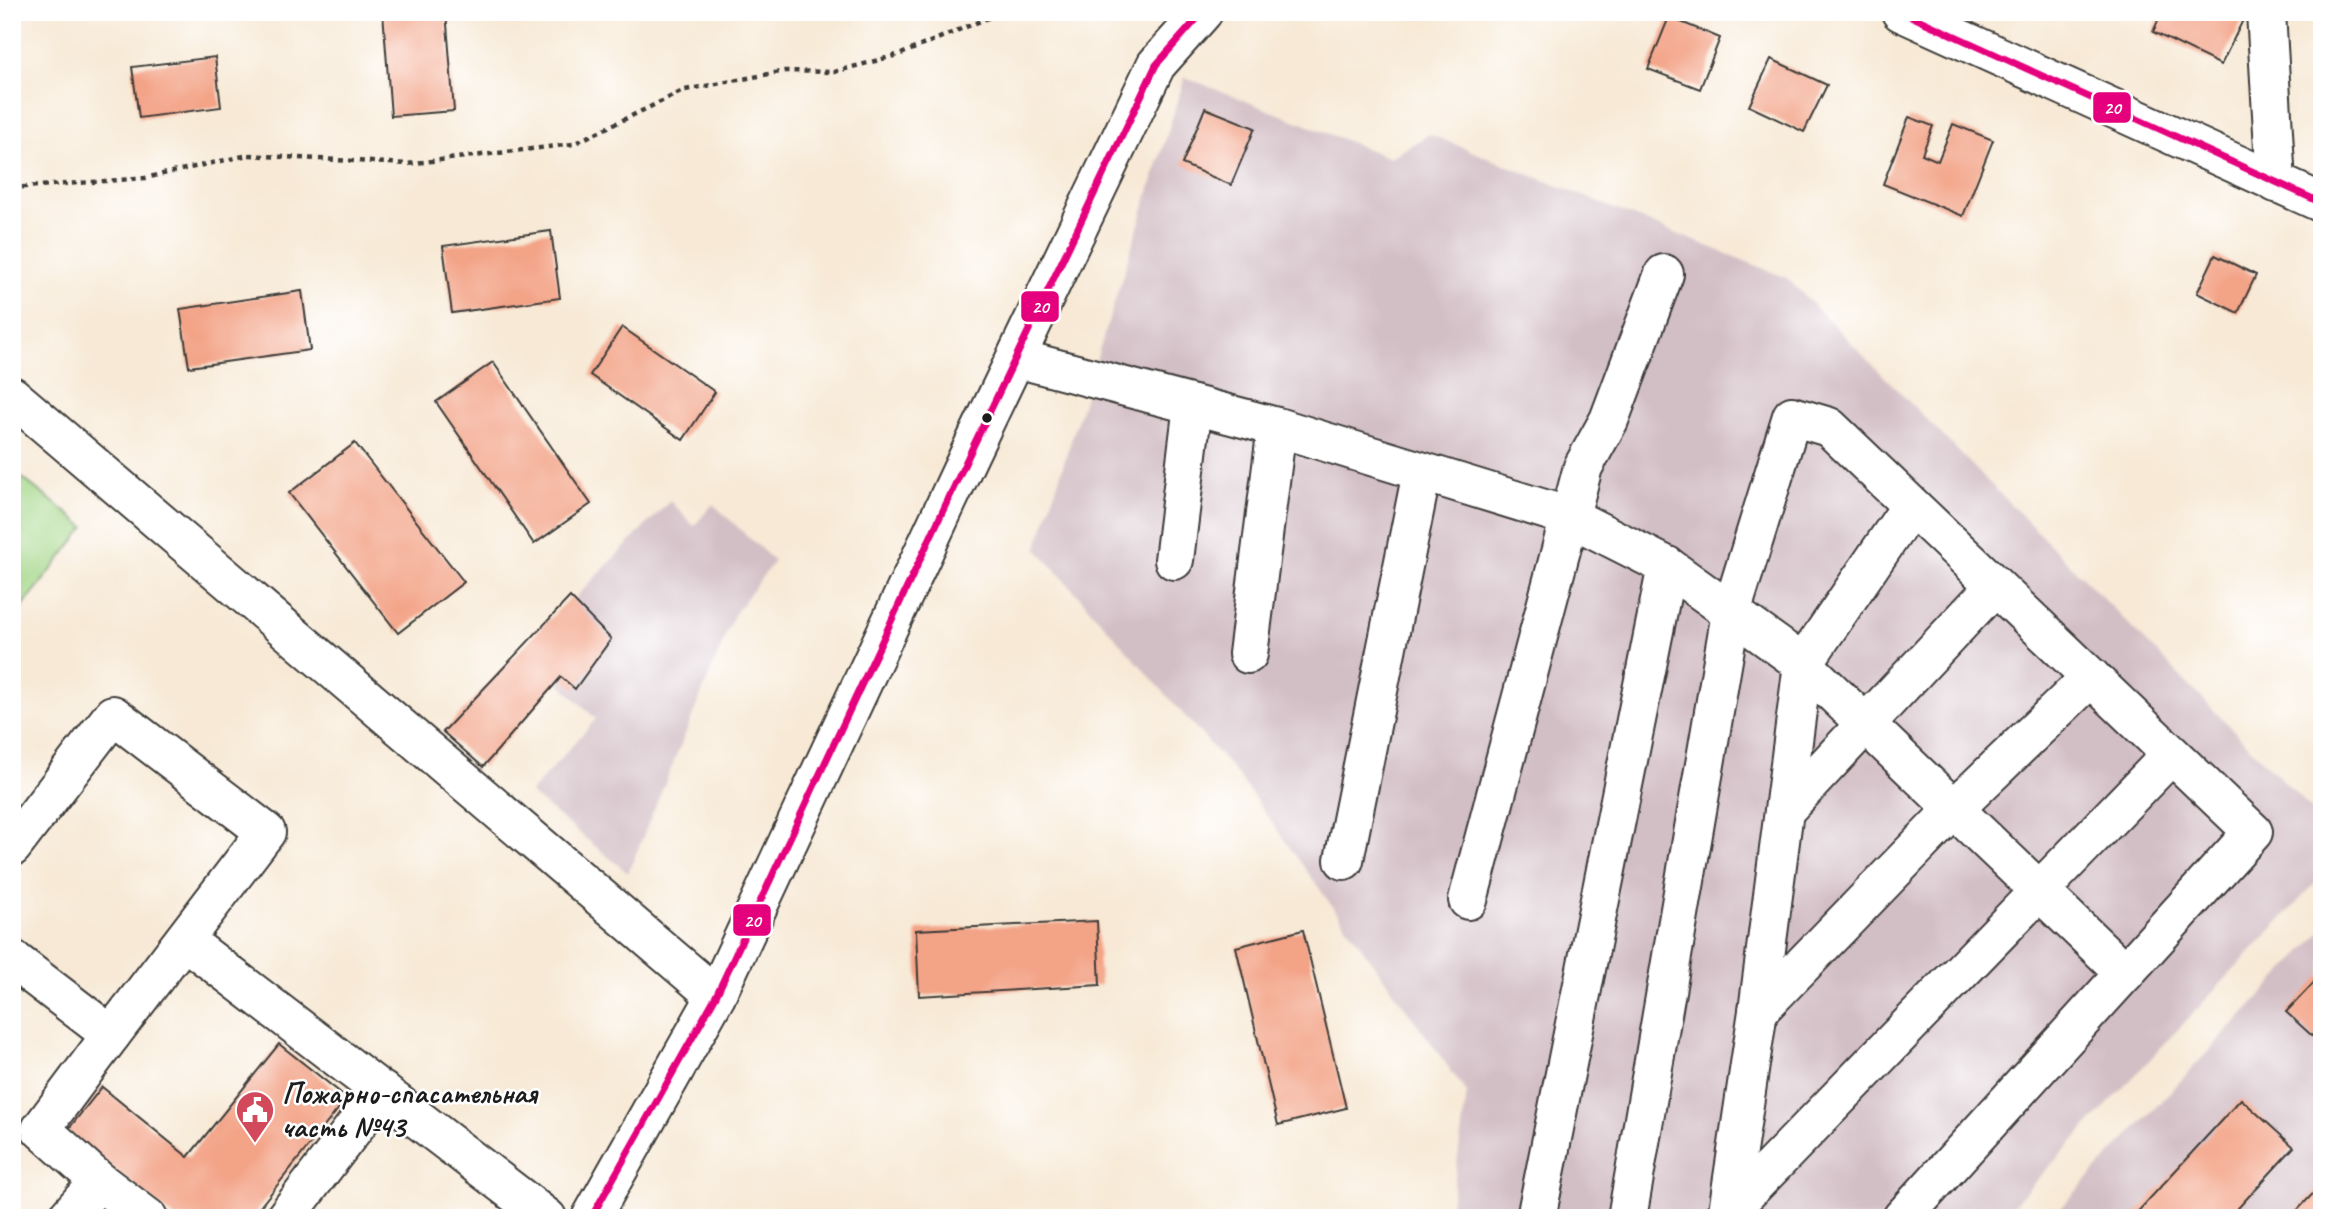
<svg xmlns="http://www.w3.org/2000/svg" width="2334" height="1230" font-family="Caveat,sans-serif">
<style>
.industrial{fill:#d2bec5}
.green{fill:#a2d686;stroke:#5f7951;stroke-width:2}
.building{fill:#f3a386}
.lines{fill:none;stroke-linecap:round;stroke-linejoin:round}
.minor-casing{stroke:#3d3b38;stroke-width:42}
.path{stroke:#3d3b38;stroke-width:4.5;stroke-dasharray:5 5;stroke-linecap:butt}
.minor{stroke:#fff;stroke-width:38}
.bus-1-casing{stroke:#fff;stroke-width:12}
.bus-1{stroke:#e5007d;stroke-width:7}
.bus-dot{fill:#1c1c1c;stroke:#fff;stroke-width:2.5}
.labels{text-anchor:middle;stroke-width:5;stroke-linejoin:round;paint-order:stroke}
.poi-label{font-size:30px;font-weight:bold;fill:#1c1c1c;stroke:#fff;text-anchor:start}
.line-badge{stroke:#fff;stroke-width:2.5}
.badge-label{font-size:19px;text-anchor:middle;font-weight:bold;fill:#fff}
</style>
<rect width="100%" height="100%" fill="#fff"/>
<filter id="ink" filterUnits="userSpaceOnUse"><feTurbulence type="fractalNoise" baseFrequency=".0143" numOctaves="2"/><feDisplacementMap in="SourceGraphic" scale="14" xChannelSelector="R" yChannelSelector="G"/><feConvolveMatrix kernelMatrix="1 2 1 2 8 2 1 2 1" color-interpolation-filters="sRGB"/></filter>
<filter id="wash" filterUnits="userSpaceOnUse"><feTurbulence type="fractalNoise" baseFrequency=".00686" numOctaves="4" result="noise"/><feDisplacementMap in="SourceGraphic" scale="28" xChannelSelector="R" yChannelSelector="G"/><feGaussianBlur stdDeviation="1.57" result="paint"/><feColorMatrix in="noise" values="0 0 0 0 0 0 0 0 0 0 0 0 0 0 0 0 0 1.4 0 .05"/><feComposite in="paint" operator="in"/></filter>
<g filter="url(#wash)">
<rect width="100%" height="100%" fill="#f7e9d5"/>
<g class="industrial">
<path d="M1185 77 1390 158 1429 134 1787 278 2322 820V876L2001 1218H1449L1467 1093 1239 777 1037 549Z"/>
<path d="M670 501 694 526 713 504 774 561 734 615 628 873 530 793 596 719 525 649Z"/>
<path d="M2322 931V1218H2051Z"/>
</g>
<path class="green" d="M12 470 85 527 12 620Z"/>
<g id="blocks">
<g class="building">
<path d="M383 12H446L454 111 391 116Z"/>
<path d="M2162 12H2238L2245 16 2221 65 2153 32Z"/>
<path d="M1669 17 1720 38 1700 89 1648 69Z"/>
<path d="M215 57 221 107 139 118 132 67Z"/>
<path d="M1771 59 1827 85 1804 132 1749 106Z"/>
<path d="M1205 108 1255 128 1231 185 1182 164Z"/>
<path d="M1909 117 1933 126 1922 154 1938 161 1953 124 1993 140 1963 216 1883 184Z"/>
<path d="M551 231 560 298 452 313 443 246Z"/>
<path d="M2215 255 2256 275 2238 313 2197 293Z"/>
<path d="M302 291 310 350 189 367 180 309Z"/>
<path d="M622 327 715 392 683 440 590 375Z"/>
<path d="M493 362 591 504 534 544 436 402Z"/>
<path d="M355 443 464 582 398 633 289 493Z"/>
<path d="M570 597 611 639 575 689 561 677 483 767 443 732Z"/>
<path d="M1097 921 1100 985 919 996 916 930Z"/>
<path d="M1303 930 1346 1108 1278 1125 1236 947Z"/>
<path d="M2322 974V1045L2286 1012Z"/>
<path d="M279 1044 347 1098 251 1218H175L67 1131 102 1087 188 1157Z"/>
<path d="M2241 1099 2294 1147 2229 1218H2132Z"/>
<path d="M2322 1184V1218H2290Z"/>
</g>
</g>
</g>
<g filter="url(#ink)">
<use href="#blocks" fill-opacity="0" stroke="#3d3b38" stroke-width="2"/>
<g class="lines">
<g class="minor-casing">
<g id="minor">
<path d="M1901 12 2322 203"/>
<path d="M2266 12 2276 183"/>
<path d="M1016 358 1277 427 1570 517 1667 566 1803 664 2125 973"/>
<path d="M12 396 716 996"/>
<path d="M1174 560 1193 405"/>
<path d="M1248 654 1277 427"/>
<path d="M1784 811 1995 586"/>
<path d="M12 847 113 715 266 832 111 1035 12 959"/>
<path d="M1344 860 1422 472"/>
<path d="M1468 900 1583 467 1609 420 1664 274"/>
<path d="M184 940 547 1218"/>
<path d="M1758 1011 1954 809 2091 677"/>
<path d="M99 1181 148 1218"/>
<path d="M1727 1213 2171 755"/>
<path d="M67 1218 99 1181 41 1129 111 1035"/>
<path d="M285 1218 382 1091"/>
<path d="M591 1218 716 996 968 457 1156 65 1203 12"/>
<path d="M1536 1218 1667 566"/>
<path d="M1627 1218 1731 613 1792 416 1829 427 2253 832 1902 1218"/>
<path d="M1727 1218 1758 1011 1803 664 1911 506"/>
</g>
</g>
<path class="path" d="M12 188 145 178 248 155 407 164 573 144 685 90 785 71 834 72 901 54 1002 12"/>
<use href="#minor" class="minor"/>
<g class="bus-1-casing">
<g id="bus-1">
<path d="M1902 12 2322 203"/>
<path d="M591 1218 716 996 968 457 1156 65 1203 12"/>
</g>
</g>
<use href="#bus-1" class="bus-1"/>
</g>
</g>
<defs>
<g id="civic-pin" transform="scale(2.0125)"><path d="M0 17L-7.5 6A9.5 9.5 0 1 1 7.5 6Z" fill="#d1495b" stroke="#fff"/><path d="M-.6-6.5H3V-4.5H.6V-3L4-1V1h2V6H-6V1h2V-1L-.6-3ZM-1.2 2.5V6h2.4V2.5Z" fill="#fff"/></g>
</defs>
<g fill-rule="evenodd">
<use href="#civic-pin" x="255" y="1110"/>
</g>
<circle class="bus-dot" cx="987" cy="418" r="6"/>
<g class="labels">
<g class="poi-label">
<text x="282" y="1103">Пожарно-спасательная<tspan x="282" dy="34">часть №43</tspan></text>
</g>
</g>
<g class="line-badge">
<rect x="2092" y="91" width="40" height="33" rx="7" fill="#e5007d"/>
<rect x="1020" y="290" width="40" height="33" rx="7" fill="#e5007d"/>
<rect x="732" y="903" width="40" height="34" rx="7" fill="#e5007d"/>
</g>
<g class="badge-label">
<text x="2112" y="114">20</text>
<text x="1040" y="313">20</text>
<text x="752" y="927">20</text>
</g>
<rect width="2334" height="1230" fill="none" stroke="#fff" stroke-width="42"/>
</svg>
